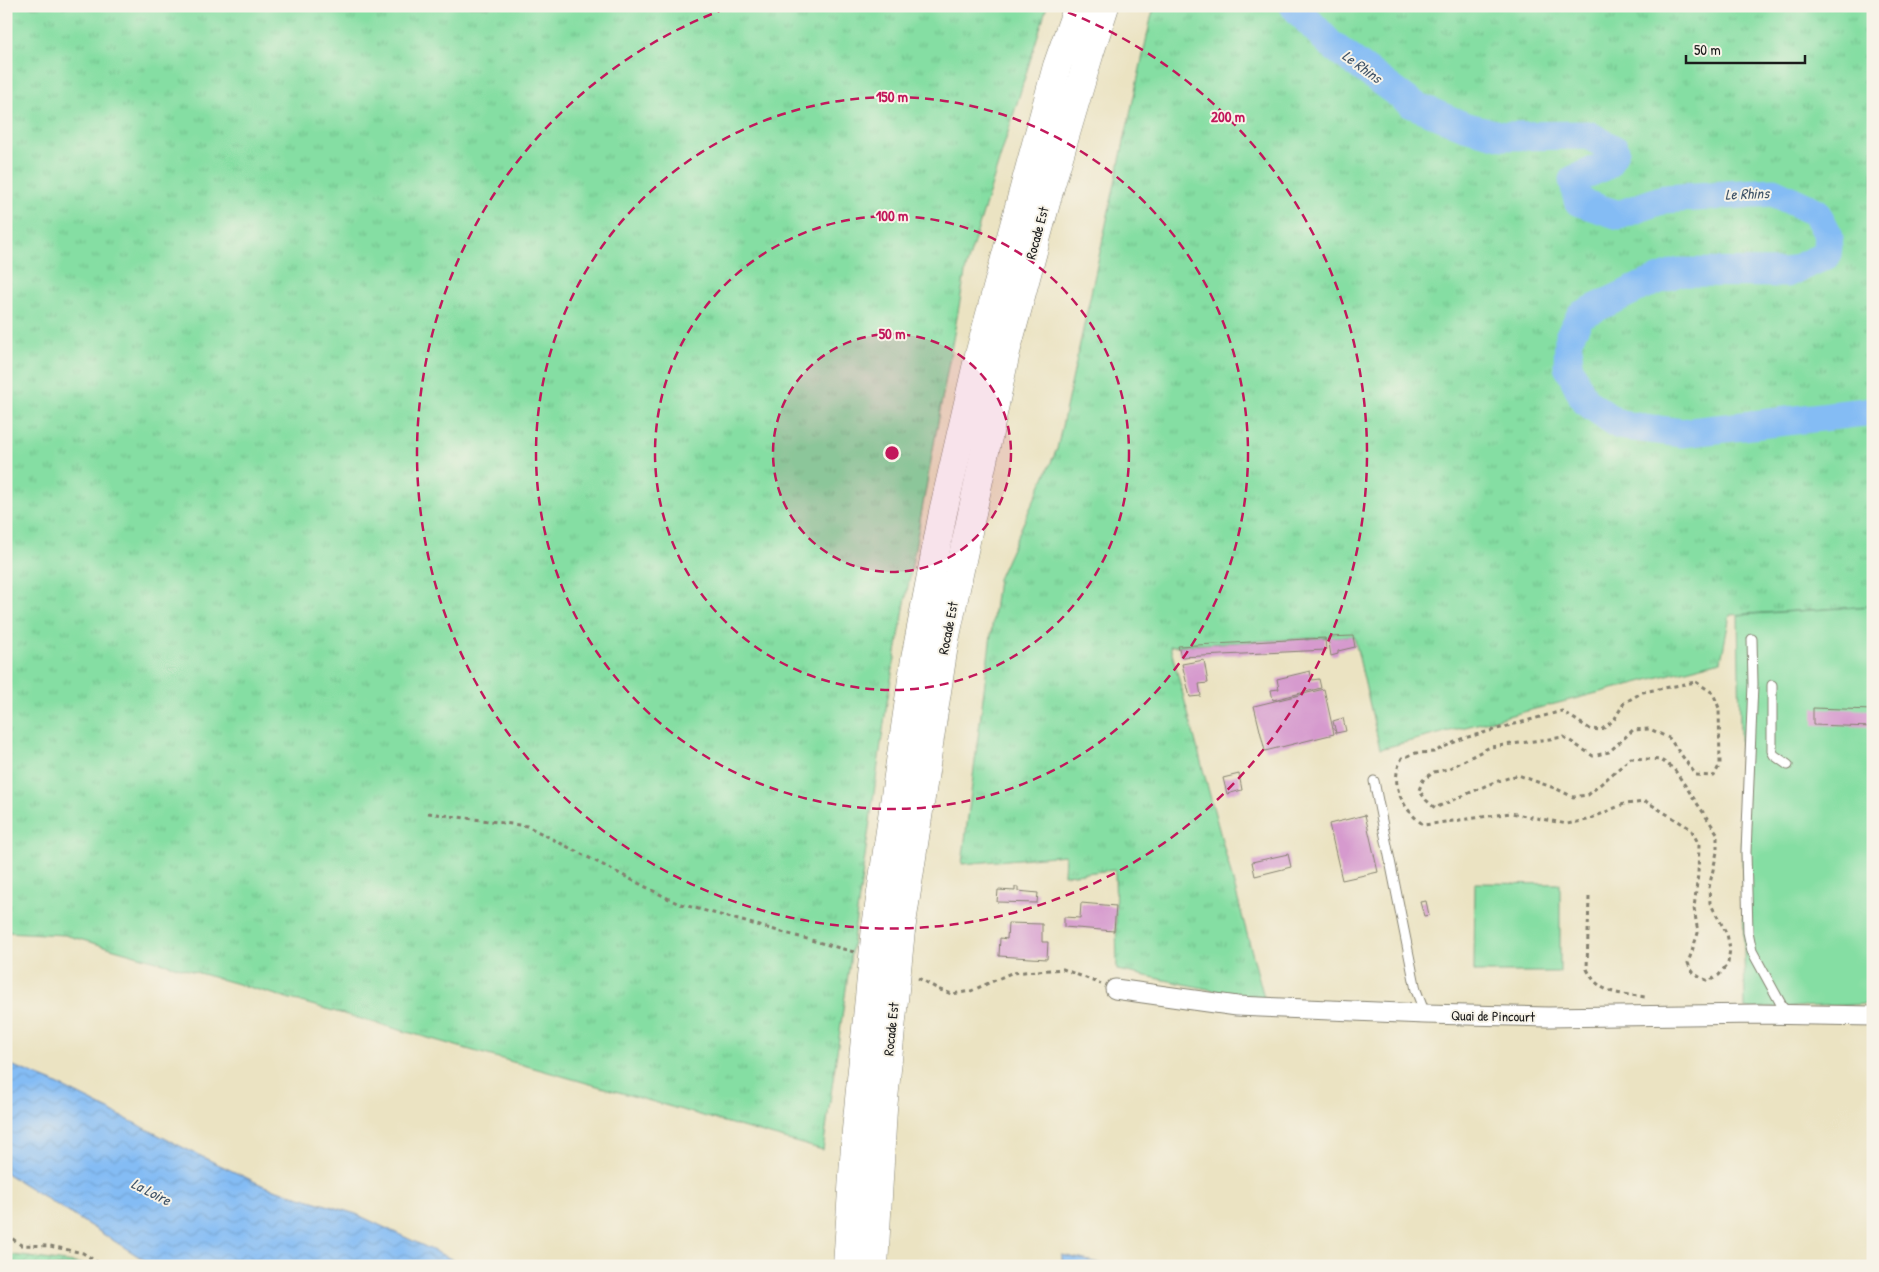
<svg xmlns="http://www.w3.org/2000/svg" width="1879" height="1272" font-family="'Patrick Hand',sans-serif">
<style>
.grass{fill:url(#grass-tufts);stroke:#507d60}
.garden{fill:url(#garden-furrows);stroke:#507d60}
.pitch{fill:#85dea3;stroke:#507d60}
.water{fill:url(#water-waves);stroke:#506c88}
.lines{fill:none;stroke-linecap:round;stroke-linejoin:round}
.river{stroke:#84bcf4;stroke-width:29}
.building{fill:#d69ace}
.service-casing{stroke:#84806f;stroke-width:11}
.minor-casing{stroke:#84806f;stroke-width:21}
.trunk-casing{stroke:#84806f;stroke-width:29}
.path{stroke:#84806f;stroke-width:3;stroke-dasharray:4 4;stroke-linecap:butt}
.service{stroke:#fff;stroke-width:9}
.minor{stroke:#fff;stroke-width:19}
.trunk{stroke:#fff;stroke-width:28}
.trunk-bridge-casing{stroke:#84806f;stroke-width:29;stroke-linecap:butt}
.trunk-bridge{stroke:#fff;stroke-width:28}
.ring{fill:none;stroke:#c2185b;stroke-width:2.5;stroke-dasharray:9 6}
.labels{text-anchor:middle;stroke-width:4;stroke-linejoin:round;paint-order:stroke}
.street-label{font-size:14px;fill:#1c1c1c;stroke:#f7f3e8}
.water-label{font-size:15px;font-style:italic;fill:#405468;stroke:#f7f3e8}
.centre{fill:#c2185b;stroke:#f7f3e8;stroke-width:2.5}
.ring-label{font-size:15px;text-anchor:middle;font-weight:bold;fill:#c2185b;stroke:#f7f3e8;stroke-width:4;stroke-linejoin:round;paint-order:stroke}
</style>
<defs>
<pattern id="grass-tufts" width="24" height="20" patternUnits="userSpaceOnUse" patternTransform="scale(1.25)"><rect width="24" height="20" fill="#85dea3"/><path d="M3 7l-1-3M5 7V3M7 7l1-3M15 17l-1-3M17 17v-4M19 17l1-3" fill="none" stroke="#72be8c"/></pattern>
<pattern id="garden-furrows" width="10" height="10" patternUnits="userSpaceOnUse" patternTransform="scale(1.25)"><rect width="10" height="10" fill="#85dea3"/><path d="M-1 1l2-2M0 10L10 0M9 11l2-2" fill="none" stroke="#72be8c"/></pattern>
<pattern id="water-waves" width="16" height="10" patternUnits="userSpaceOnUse" patternTransform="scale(1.25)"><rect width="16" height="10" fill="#84bcf4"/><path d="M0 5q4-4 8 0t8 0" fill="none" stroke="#71a1d1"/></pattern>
</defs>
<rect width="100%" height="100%" fill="#f7f3e8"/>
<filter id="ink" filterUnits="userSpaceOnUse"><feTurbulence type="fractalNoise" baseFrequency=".02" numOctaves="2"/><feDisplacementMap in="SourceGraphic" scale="10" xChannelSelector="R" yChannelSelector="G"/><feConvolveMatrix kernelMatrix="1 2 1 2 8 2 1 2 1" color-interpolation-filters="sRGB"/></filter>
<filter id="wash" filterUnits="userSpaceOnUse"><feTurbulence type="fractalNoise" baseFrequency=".0096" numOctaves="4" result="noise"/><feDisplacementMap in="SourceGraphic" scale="20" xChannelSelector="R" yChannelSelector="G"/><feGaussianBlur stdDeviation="1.12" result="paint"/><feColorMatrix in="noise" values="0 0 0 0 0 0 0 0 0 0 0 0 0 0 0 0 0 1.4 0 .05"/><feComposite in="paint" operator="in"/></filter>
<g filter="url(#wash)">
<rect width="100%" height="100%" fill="#ebe3c2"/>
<g class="grass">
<path d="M6 6H1047L966 268 887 702 823 1150 65 935 6 932Z"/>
<path d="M1155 6H1873V606L1730 615 1721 661 1380 749 1354 636 1170 646 1265 1001 1117 970 1115 870 1064 875 1065 855 962 864 998 579 1057 449 1151 18Z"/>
</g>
<path class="garden" d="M6 1254 89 1265V1266H6Z"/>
<g class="pitch">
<path d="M1873 606V1004L1745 1009 1738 615Z"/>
<path d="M1475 883 1560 884V972H1474Z"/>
</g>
<g class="water">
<path d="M6 1063 53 1082 188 1150 264 1186 356 1214 466 1266H154L6 1173Z"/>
<path d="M1062 1255 1113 1266H1062Z"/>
</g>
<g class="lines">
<path class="river" d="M1294 6 1330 44 1412 104 1464 126 1503 136 1588 135 1615 150 1607 165 1573 180 1579 202 1619 215 1664 199 1773 192 1816 212 1829 236 1827 255 1787 273 1679 272 1642 286 1581 315 1569 337 1568 366 1585 401 1619 425 1682 433 1873 411"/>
</g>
<g id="blocks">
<g class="building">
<path d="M1353 636 1355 647 1338 651V654L1331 656 1328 637Z"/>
<path d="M1325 638 1326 650 1181 657 1178 646Z"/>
<path d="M1204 660 1208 683 1199 684 1201 696 1190 697 1182 664Z"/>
<path d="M1310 671 1312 680 1319 679 1321 688 1273 700 1271 690 1279 689 1277 679Z"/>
<path d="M1324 689 1334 734 1265 751 1254 706Z"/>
<path d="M1813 708 1873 710V727L1813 725Z"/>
<path d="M1343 718 1346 731 1336 733 1333 721Z"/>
<path d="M1239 774 1242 790 1227 794 1223 778Z"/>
<path d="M1365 815 1378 872 1342 880 1329 824Z"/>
<path d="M1288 854 1291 867 1255 876 1252 862Z"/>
<path d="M1015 887H1018V891L1038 893 1037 903 997 902 998 890 1015 891Z"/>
<path d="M1426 901 1429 915 1424 916 1420 902Z"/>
<path d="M1081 903 1116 906 1114 931 1064 927V917L1080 918Z"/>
<path d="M1008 923 1042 924V942H1048L1047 959 999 956 1000 938 1007 939Z"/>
</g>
</g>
</g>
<g filter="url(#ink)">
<use href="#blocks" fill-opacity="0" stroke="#84806f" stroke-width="1"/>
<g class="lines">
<g class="service-casing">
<g id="service">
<path d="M1752 639 1753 684 1746 852 1748 932 1752 951 1787 1015"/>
<path d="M1772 685V751L1774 755 1788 765"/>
<path d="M1374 781 1416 990 1425 1014"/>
</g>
</g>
<g class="minor-casing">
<path id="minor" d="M1115 989 1237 1006 1425 1014 1548 1017 1756 1014 1873 1016"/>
</g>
<g class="trunk-casing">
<g id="trunk">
<path d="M876 927 915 659 943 512 979 355 1057 66 1078 6"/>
<path d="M901 930 944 645 1006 352 1051 184 1090 52 1105 6"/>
</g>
</g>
<g class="path">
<path d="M1696 682 1713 693 1719 708 1720 764 1714 776 1696 775 1669 738 1650 729 1633 730 1609 752 1593 756 1564 737 1490 747 1448 769 1434 772 1423 780 1419 790 1426 800 1435 808 1492 783 1518 775 1557 789 1573 797 1588 795 1631 758 1661 760 1674 769 1717 833V852L1709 888 1710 903 1727 934 1730 949 1728 963 1719 975 1709 981C1698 977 1692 974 1688 963L1698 933 1694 908 1698 874 1699 845 1691 829 1647 802 1624 804 1587 820 1567 824 1511 813 1424 825C1403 810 1388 783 1402 758L1416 753 1434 752 1461 739 1562 711 1590 729 1601 730 1614 720 1624 703 1643 692Z"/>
<path d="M428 813 527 826 677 903 854 952"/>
<path d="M1589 897 1587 969C1599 995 1619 993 1645 997"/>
<path d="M918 978 940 990 952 994 971 991 1011 973 1063 969 1101 984"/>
<path d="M6 1234 21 1245 50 1246 83 1253 103 1266"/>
</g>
<use href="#service" class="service"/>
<use href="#minor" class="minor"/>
<use href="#trunk" class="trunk"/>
<g class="trunk-bridge-casing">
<g id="trunk-bridge">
<path d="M847 1266 856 1130 876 927"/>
<path d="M874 1266 883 1109 901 930"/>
</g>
</g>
<use href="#trunk-bridge" class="trunk-bridge"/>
</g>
</g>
<circle cx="892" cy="453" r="119" fill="#c2185b" fill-opacity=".12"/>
<g class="ring">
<circle cx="892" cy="453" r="119"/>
<circle cx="892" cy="453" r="237"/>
<circle cx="892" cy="453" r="356"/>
<path d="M1054 7A475 475 0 1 1 730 7"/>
</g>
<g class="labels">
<g class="street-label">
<text transform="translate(1037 233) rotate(-75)" y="5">Rocade Est</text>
<text transform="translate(948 628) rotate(-79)" y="5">Rocade Est</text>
<text transform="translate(1493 1016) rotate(1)" y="5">Quai de Pincourt</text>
<text transform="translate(891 1029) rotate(-84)" y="5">Rocade Est</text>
</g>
<g class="water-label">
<text transform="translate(1362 67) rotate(36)" y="5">Le Rhins</text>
<text transform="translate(1747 194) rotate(-2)" y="5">Le Rhins</text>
<text transform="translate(151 1192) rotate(27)" y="5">La Loire</text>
</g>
</g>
<circle cx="892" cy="453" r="8" class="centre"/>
<g class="ring-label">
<text x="892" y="102">150 m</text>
<text x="1228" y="122">200 m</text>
<text x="892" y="221">100 m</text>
<text x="892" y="339">50 m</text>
</g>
<rect width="1879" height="1272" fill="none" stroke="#f7f3e8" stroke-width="25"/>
<path d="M1686 55v8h119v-8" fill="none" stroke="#1c1c1c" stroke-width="2.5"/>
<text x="1694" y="55" font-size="15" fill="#1c1c1c" stroke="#f7f3e8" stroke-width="4" paint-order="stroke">50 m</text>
</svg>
